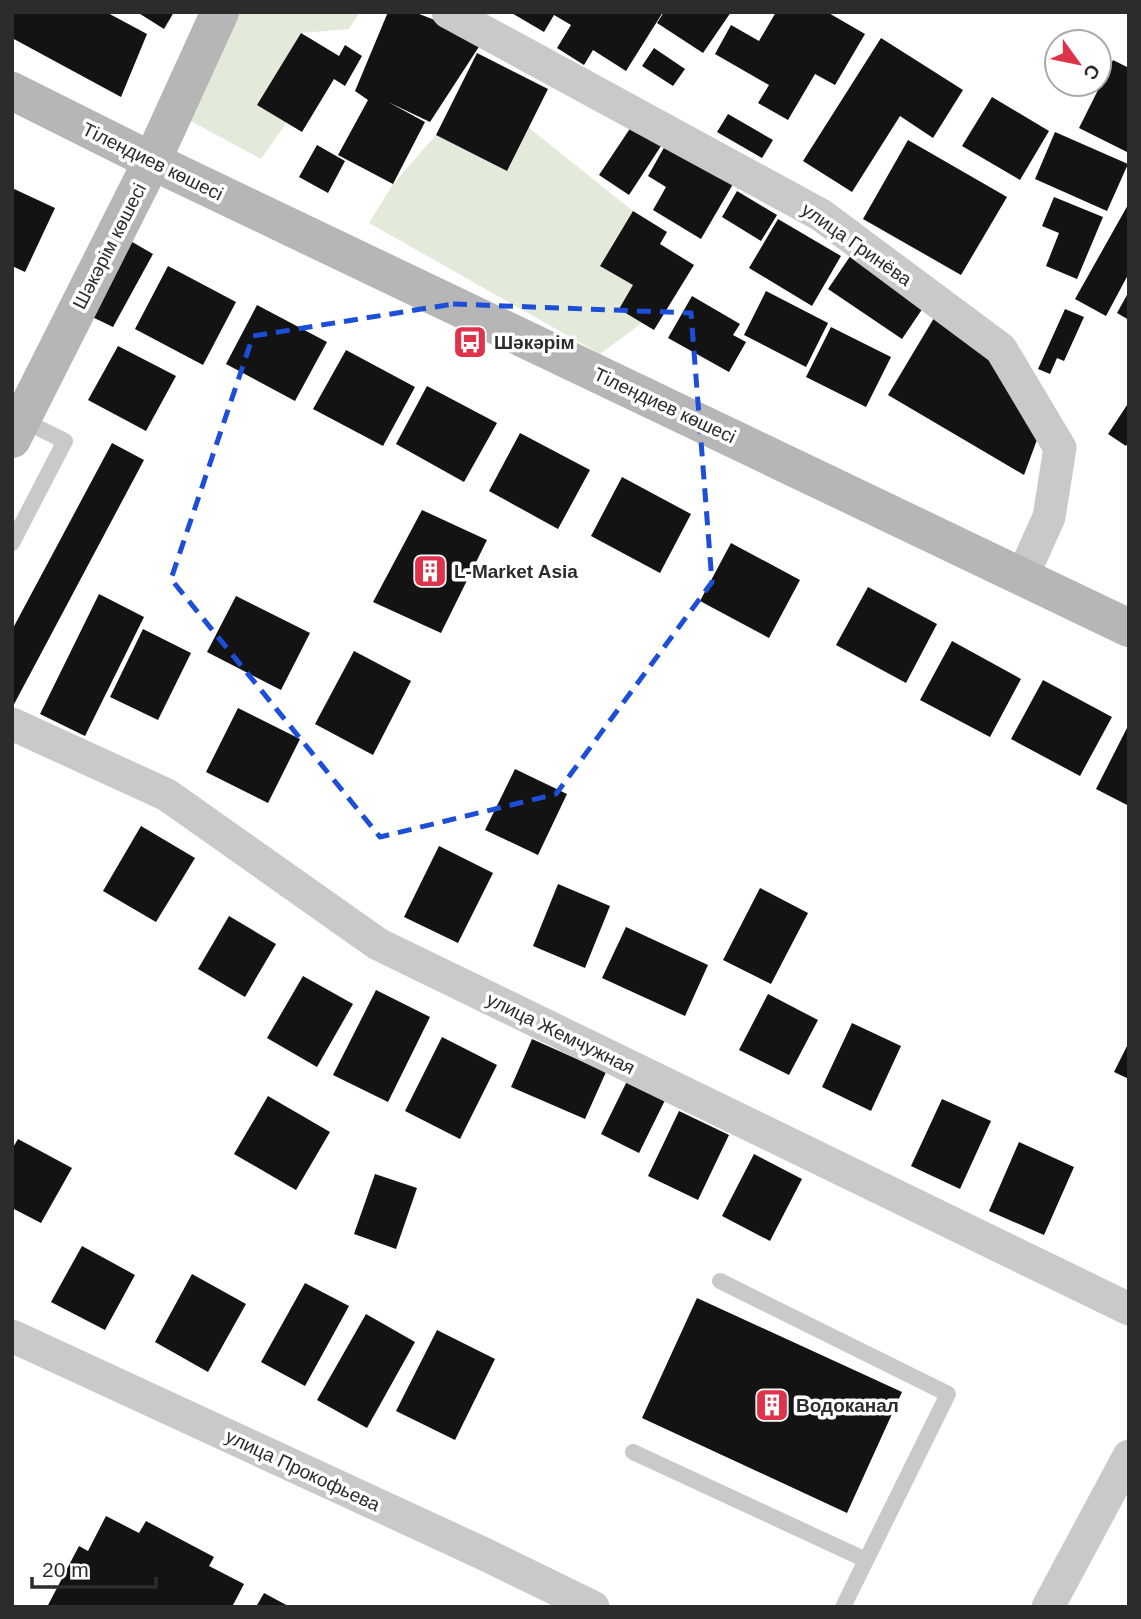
<svg xmlns="http://www.w3.org/2000/svg" width="1141" height="1619" font-family="Helvetica,sans-serif">
<style>
.green{fill:#e3eada}
.building{fill:#131313}
.lines{fill:none;stroke-linecap:round;stroke-linejoin:round}
.lane{stroke:#c9c9c9;stroke-width:16}
.street{stroke:#c9c9c9;stroke-width:33}
.secondary{stroke:#b6b6b6;stroke-width:38}
.marked{fill:none;stroke:#1d4ed8;stroke-width:5;stroke-dasharray:14 9;stroke-linejoin:round}
.labels{text-anchor:middle;stroke-width:7;stroke-linejoin:round;paint-order:stroke}
.street-label{font-size:19px;fill:#2c2c2c;stroke:#fff}
.poi-label{font-size:19px;font-weight:bold;fill:#2c2c2c;stroke:#fff;text-anchor:start}
</style>
<rect width="100%" height="100%" fill="#fff"/>
<g class="green">
<path d="M220 12H360L349 29 301 33 258 104 287 122 261 159 174 112Z"/>
<path d="M528 127 633 211 600 265 633 285 642 323 600 354 369 223 393 184 436 135 506 171Z"/>
</g>
<g class="building">
<path d="M12 12H106L147 34 121 97 12 38Z"/>
<path d="M137 12H174L164 29Z"/>
<path d="M388 12H414L484 39 430 122 388 102 425 122 393 184 338 155 368 100 355 91Z"/>
<path d="M510 12H663L626 71 593 50 584 65 557 48 571 25 554 15 544 32Z"/>
<path d="M664 12H731L703 53 657 23Z"/>
<path d="M776 12H827L865 34 835 85 815 74 788 120 758 103 769 85 715 54 731 25 759 41Z"/>
<path d="M301 33 339 56 345 45 362 56 345 86 334 79 302 132 257 105Z"/>
<path d="M881 38 963 90 933 138 900 116 852 192 803 161Z"/>
<path d="M654 48 685 69 673 86 642 66Z"/>
<path d="M477 53 548 89 507 171 436 135Z"/>
<path d="M1113 60 1129 68V153L1079 128Z"/>
<path d="M992 97 1049 131 1020 180 962 146Z"/>
<path d="M728 114 773 140 762 158 717 132Z"/>
<path d="M633 124 663 143 629 195 599 175Z"/>
<path d="M1055 132 1128 164 1107 211 1035 179Z"/>
<path d="M908 140 1007 197 961 275 863 219Z"/>
<path d="M666 144 733 184 701 239 653 210 666 187 648 176Z"/>
<path d="M317 145 345 161 328 193 299 177Z"/>
<path d="M12 188 55 208 25 272 12 266Z"/>
<path d="M737 191 777 215 761 241 722 217Z"/>
<path d="M1054 197 1103 217 1077 279 1046 266 1059 233 1042 226Z"/>
<path d="M1129 203V273L1106 316 1075 299Z"/>
<path d="M633 211 667 232 660 244 694 265 654 330 619 309 633 285 600 266Z"/>
<path d="M778 219 841 256 812 306 749 268Z"/>
<path d="M127 239 153 254 113 327 86 314Z"/>
<path d="M851 255 925 305 902 339 828 289Z"/>
<path d="M168 266 236 302 203 365 135 329Z"/>
<path d="M766 291 828 323 806 367 744 335Z"/>
<path d="M1127 295 1129 296V320L1117 313Z"/>
<path d="M692 296 740 324 733 335 746 342 729 372 668 338Z"/>
<path d="M257 305 327 342 295 401 226 364Z"/>
<path d="M1065 309 1084 317 1064 361 1057 358 1050 374 1038 369Z"/>
<path d="M937 313 975 340 1041 429 1024 475 888 395Z"/>
<path d="M831 327 891 357 866 407 806 377Z"/>
<path d="M118 346 176 376 146 431 88 400Z"/>
<path d="M346 350 415 387 383 446 313 409Z"/>
<path d="M427 386 497 423 464 482 396 444Z"/>
<path d="M1129 402V441L1126 446 1108 434Z"/>
<path d="M520 433 590 470 558 529 489 491Z"/>
<path d="M112 443 144 460 12 708V630Z"/>
<path d="M622 477 691 514 660 573 591 536Z"/>
<path d="M422 510 487 540 441 633 373 602Z"/>
<path d="M731 543 800 580 769 638 700 601Z"/>
<path d="M868 587 937 624 906 683 836 645Z"/>
<path d="M99 594 144 617 85 736 40 714Z"/>
<path d="M236 596 310 633 281 690 207 652Z"/>
<path d="M143 629 191 653 158 720 110 697Z"/>
<path d="M952 641 1021 679 990 737 920 700Z"/>
<path d="M354 651 411 681 373 755 315 724Z"/>
<path d="M1043 680 1112 717 1080 776 1011 739Z"/>
<path d="M238 708 300 739 268 803 206 772Z"/>
<path d="M1129 724V806L1096 789Z"/>
<path d="M515 769 567 794 538 855 485 830Z"/>
<path d="M141 826 195 858 156 922 103 891Z"/>
<path d="M439 846 493 873 458 943 404 917Z"/>
<path d="M558 884 610 906 585 968 533 946Z"/>
<path d="M760 888 808 913 771 984 723 960Z"/>
<path d="M229 916 276 944 245 997 198 969Z"/>
<path d="M626 927 708 965 685 1016 602 978Z"/>
<path d="M303 976 353 1004 317 1067 267 1038Z"/>
<path d="M376 990 430 1017 388 1102 333 1075Z"/>
<path d="M768 994 818 1020 789 1075 739 1050Z"/>
<path d="M852 1023 901 1046 871 1111 822 1087Z"/>
<path d="M442 1037 497 1065 460 1139 405 1111Z"/>
<path d="M532 1039 606 1072 585 1119 511 1087Z"/>
<path d="M1129 1042V1079L1114 1072Z"/>
<path d="M632 1071 670 1090 639 1153 601 1134Z"/>
<path d="M268 1096 330 1132 296 1190 234 1154Z"/>
<path d="M942 1099 991 1121 960 1189 911 1166Z"/>
<path d="M679 1111 729 1135 698 1200 648 1176Z"/>
<path d="M18 1139 72 1168 41 1223 12 1208V1149Z"/>
<path d="M1019 1142 1074 1167 1044 1235 989 1211Z"/>
<path d="M754 1154 802 1179 770 1241 722 1216Z"/>
<path d="M375 1174 417 1188 396 1249 354 1234Z"/>
<path d="M82 1246 135 1275 105 1330 51 1302Z"/>
<path d="M192 1274 246 1304 208 1372 155 1342Z"/>
<path d="M305 1283 349 1306 305 1386 261 1362Z"/>
<path d="M697 1298 902 1392 847 1513 642 1418Z"/>
<path d="M366 1314 415 1342 367 1428 317 1400Z"/>
<path d="M437 1330 495 1359 455 1440 396 1411Z"/>
<path d="M106 1516 139 1533 146 1521 214 1557 209 1566 244 1584 232 1607H47L79 1546 88 1551Z"/>
<path d="M264 1593 290 1607H256Z"/>
</g>
<g class="lines">
<g class="lane">
<path d="M12 543 65 441 22 420"/>
<path d="M720 1281 948 1394 843 1607"/>
<path d="M633 1452 866 1560"/>
</g>
<g class="street">
<path d="M448 12 821 215 1001 349 1060 448 1049 517 1023 575"/>
<path d="M12 724 167 795 378 944 1129 1309"/>
<path d="M12 1336 482 1553 593 1607"/>
<path d="M1048 1607 1129 1456"/>
</g>
<g class="secondary">
<path d="M12 91 152 161 1129 628"/>
<path d="M12 439 152 161 220 12"/>
</g>
</g>
<path class="marked" d="M453 304 691 313 712 582 556 794 380 837 171 579 253 336Z"/>
<defs>
<g id="bus-square" transform="scale(1.75)"><rect x="-9" y="-9" width="18" height="18" rx="4" fill="#df324b" stroke="#fff"/><path d="M-5-6H5V4H4V6H2V4H-2V6H-4V4H-5ZM-3.5-4V0h7V-4ZM-3.5 1.2v1.5H-2V1.2ZM2 1.2v1.5H3.5V1.2Z" fill="#fff"/></g>
<g id="building-square" transform="scale(1.75)"><rect x="-9" y="-9" width="18" height="18" rx="4" fill="#df324b" stroke="#fff"/><path d="M-4-6H4V6H1V3H-1V6H-4ZM-2.5-4.3h1.7v1.8h-1.7ZM.8-4.3h1.7v1.8H.8ZM-2.5-1h1.7V.8h-1.7ZM.8-1h1.7V.8H.8Z" fill="#fff"/></g>
</defs>
<g fill-rule="evenodd">
<use href="#bus-square" x="470" y="342"/>
<use href="#building-square" x="430" y="571"/>
<use href="#building-square" x="772" y="1405"/>
</g>
<g class="labels">
<g class="street-label">
<text transform="translate(153 161) rotate(26)" y="7">Тілендиев көшесі</text>
<text transform="translate(857 244) rotate(35)" y="7">улица Гринёва</text>
<text transform="translate(109 246) rotate(-63)" y="7">Шәкәрім көшесі</text>
<text transform="translate(665 405) rotate(25)" y="7">Тілендиев көшесі</text>
<text transform="translate(561 1033) rotate(26)" y="7">улица Жемчужная</text>
<text transform="translate(303 1470) rotate(25)" y="7">улица Прокофьева</text>
</g>
<g class="poi-label">
<text x="494" y="349">Шәкәрім</text>
<text x="454" y="578">L-Market Asia</text>
<text x="796" y="1412">Водоканал</text>
</g>
</g>
<rect width="1141" height="1619" fill="none" stroke="#2c2c2c" stroke-width="28"/>
<g transform="translate(1078 63) rotate(123)"><circle r="33" fill="#ffffff" stroke="#ababab" stroke-width="2"/>
<path d="M0-5L12 26L0 18L-12 26Z" fill="#df324b"/>
<text y="-10" font-size="19" font-weight="bold" text-anchor="middle" fill="#2c2c2c">С</text>
</g>
<path d="M32 1577v10h124v-10" fill="none" stroke="#2c2c2c" stroke-width="3.5"/>
<text x="42" y="1577" font-size="21" fill="#2c2c2c" stroke="#ffffff" stroke-width="5" paint-order="stroke">20 m</text>
</svg>
